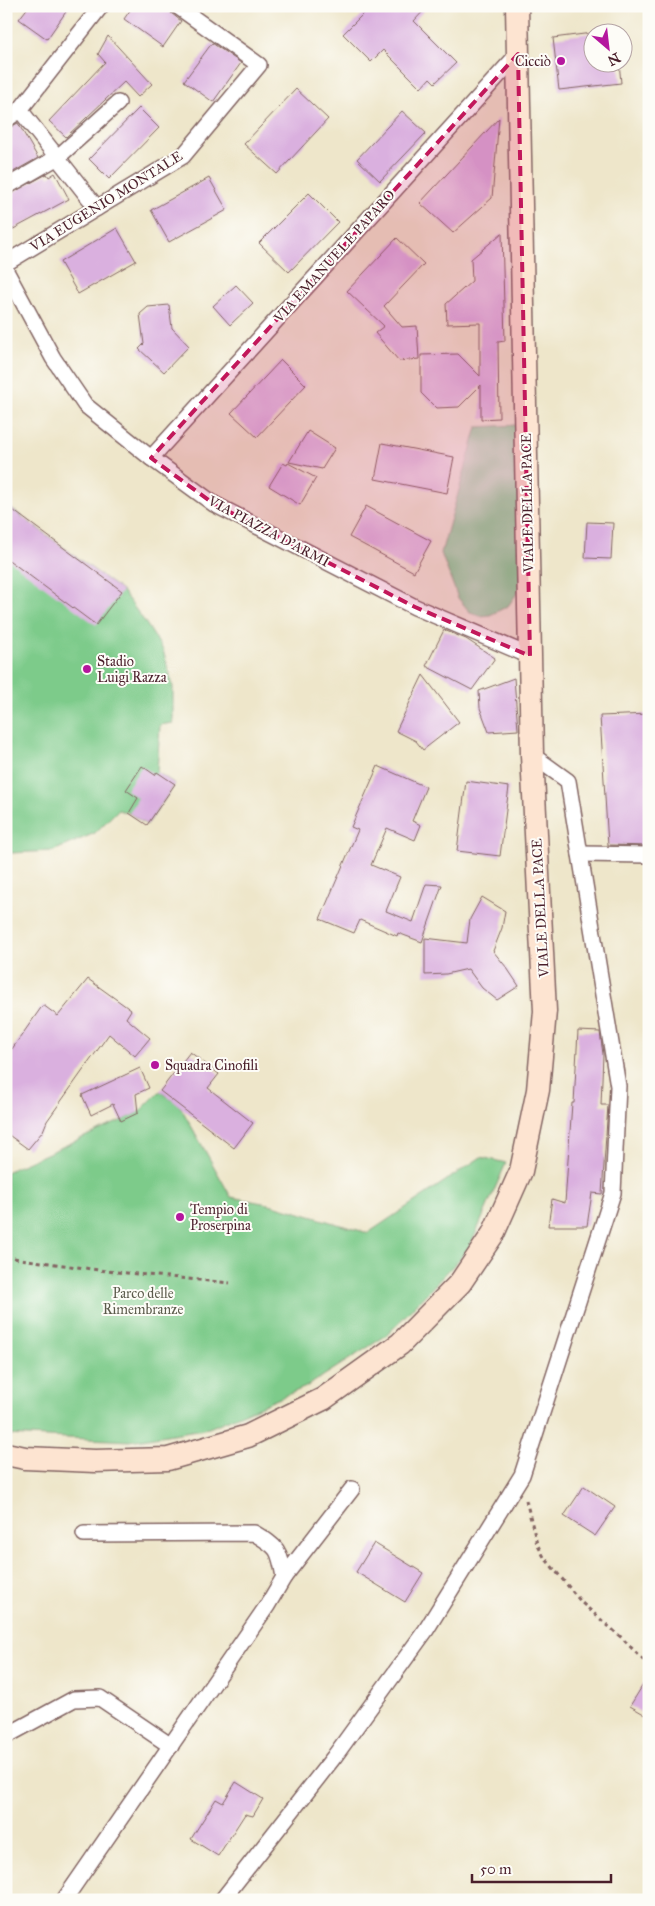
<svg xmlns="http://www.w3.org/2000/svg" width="655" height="1906" font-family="'IM FELL Great Primer',serif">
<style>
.green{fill:#7dcb8a;stroke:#64755a}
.building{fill:#dab0df}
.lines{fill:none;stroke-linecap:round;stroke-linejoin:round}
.minor-casing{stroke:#836563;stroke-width:18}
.secondary-casing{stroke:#836563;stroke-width:25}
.path{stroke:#836563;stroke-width:3;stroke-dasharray:4 4;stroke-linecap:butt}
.minor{stroke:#fff;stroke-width:15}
.secondary{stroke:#fde4d1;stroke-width:22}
.marked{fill:#c2185b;fill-opacity:0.2;stroke:#c2185b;stroke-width:4;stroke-dasharray:10 6;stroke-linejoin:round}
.poi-dot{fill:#b5179e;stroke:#fdfcf7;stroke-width:2}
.labels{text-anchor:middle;stroke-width:4;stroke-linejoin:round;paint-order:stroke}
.poi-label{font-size:14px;fill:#4a1f2b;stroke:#fdfcf7;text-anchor:start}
.street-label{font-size:14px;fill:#4a1f2b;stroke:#fdfcf7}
.park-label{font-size:14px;fill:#5c5b4c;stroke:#fdfcf7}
</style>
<rect width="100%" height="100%" fill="#fdfcf7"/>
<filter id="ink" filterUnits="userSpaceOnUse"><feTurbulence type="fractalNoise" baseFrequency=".02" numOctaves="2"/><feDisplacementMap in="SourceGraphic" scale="10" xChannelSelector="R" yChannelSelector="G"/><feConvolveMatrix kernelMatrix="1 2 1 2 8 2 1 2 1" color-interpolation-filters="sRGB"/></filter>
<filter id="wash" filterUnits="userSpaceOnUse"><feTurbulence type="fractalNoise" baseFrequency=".0096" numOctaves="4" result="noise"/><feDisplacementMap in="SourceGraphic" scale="20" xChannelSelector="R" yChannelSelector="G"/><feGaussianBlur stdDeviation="1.12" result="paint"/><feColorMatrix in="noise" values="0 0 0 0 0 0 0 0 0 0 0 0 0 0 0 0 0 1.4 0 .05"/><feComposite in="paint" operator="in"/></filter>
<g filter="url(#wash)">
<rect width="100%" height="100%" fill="#eee6ca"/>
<g class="green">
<path d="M517 425 521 588 508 606 490 615 480 616 470 612 458 598 441 553 477 427Z"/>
<path d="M6 505 122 591 145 622 163 650 173 687V723L160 725 157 772 175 784 147 825 129 813 118 810 95 833 53 851 11 853 6 850Z"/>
<path d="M160 1091 180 1106 231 1197 273 1205 368 1233 481 1157 506 1163 469 1249 387 1335 306 1387 209 1428 130 1441 6 1435V1172L138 1113Z"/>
</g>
<g id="blocks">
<g class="building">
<path d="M29 6H70L47 39 19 19Z"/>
<path d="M133 6H167L171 13 181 21 163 47 124 19Z"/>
<path d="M371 6H428L414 21 456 63 435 83 430 78 421 88 383 50 371 62 343 34Z"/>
<path d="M592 33V62H619L621 83 559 90 553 38Z"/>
<path d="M108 36 152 84 138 97 124 82 66 137 49 121 105 62 98 54Z"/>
<path d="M212 43 241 63 213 102 184 81Z"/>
<path d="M296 89 328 119 277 174 244 144Z"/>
<path d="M139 108 159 128 109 179 89 159Z"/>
<path d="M402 111 426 133 380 181 357 159Z"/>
<path d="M499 118 492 198 453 233 420 203Z"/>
<path d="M18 123 38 158 6 176V129Z"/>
<path d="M55 173 69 199 6 233V196L47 174 49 177Z"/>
<path d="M209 178 227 210 169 242 151 210Z"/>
<path d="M309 193 338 222 289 272 259 243Z"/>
<path d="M117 228 136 261 78 294 60 262Z"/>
<path d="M502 233 505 341 498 342 499 418 481 419V385L459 407 436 408 421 393V355L458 354 480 376V323L447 324 446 304 472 281 471 259Z"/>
<path d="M397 238 424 264 384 306 402 327 417 326 419 359 399 361 375 333 384 326 347 291Z"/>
<path d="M236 285 253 303 230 325 213 306Z"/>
<path d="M169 305 172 328 189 346 164 372 139 349 144 344 140 314 148 307Z"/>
<path d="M281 360 306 385 257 437 231 413Z"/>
<path d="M308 431 335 448 322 469 289 462Z"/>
<path d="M382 443 454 457 447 493 375 479Z"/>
<path d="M283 463 287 465 288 463 316 478 300 505 269 486Z"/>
<path d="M6 505 122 591 96 625 6 558Z"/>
<path d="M366 506 431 541 414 572 349 537Z"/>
<path d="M587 522 613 523 611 559 585 558Z"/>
<path d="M444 630 466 639 495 658 472 690 426 666Z"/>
<path d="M423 675 459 722 423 750 416 741 396 731Z"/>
<path d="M514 678 518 730 489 732 480 708 479 691Z"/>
<path d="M649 714V846L608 845 600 716Z"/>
<path d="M142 766 155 775 157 772 175 784 147 825 129 813 138 798 126 790Z"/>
<path d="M378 766 426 787 412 821 421 825 415 840 387 828 371 865 400 877 386 911 413 922 426 884 442 885 422 942 398 933 397 936 360 920 354 933 320 919 358 830 351 827Z"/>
<path d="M466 781 509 787 500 856 457 851Z"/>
<path d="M482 897 505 911 502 928 493 951 507 968 519 986 497 1000 482 988 468 969 446 974 425 975V938L467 943 470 919Z"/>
<path d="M88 979 131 1010 126 1018 150 1038 135 1056 109 1034 47 1121 43 1131 28 1149 6 1133V1044L12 1049 43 1005 58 1016Z"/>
<path d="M578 1031 600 1032 603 1054 601 1105H608L602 1194 592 1193 587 1226H548L552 1199 565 1203 572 1103H574Z"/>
<path d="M190 1052 219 1074 208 1088 253 1123 234 1148 160 1091Z"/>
<path d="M140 1068 149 1088 136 1094 138 1113 121 1121 113 1104 91 1115 82 1095Z"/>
<path d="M584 1486 615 1507 595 1536 564 1516Z"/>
<path d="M374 1543 423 1573 405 1602 356 1572Z"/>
<path d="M649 1675V1717L630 1706Z"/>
<path d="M236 1782 263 1799 253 1816 245 1814 218 1856 191 1839 216 1799 223 1803Z"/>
</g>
</g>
</g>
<g filter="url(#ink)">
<use href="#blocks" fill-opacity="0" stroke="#836563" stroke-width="1"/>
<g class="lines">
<g class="minor-casing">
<g id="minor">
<path d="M20 110 97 208"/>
<path d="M6 120 20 110 101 6"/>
<path d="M6 187 58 157 118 103"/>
<path d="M6 263 183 156 259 65 177 6"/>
<path d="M6 271 53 358 85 405 151 458 214 504 415 607 530 656"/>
<path d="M151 458 518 54"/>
<path d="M580 854 649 855"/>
<path d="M284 1577 352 1489"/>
<path d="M6 1736 74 1699 100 1698 171 1746"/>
<path d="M64 1900 267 1606 284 1577C279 1549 279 1548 254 1533L84 1534"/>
<path d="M222 1900 334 1757 426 1630 522 1475 613 1193 618 1086 568 781 532 755"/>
</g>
</g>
<g class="secondary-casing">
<path id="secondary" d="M6 1454 25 1458 95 1461 168 1459 248 1436 323 1399 400 1344 460 1283 493 1234 521 1171 538 1090 545 1011 532 755 517 6"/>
</g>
<g class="path">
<path d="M6 1257 106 1271 230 1283"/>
<path d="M526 1500 537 1544 544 1557 582 1603 622 1638 645 1662"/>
</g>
<use href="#minor" class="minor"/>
<use href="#secondary" class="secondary"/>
</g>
</g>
<path class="marked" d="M518 54 522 256 530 656 415 607 214 504 151 458Z"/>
<g class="poi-dot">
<circle cx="561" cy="61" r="5"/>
<circle cx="87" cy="669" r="5"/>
<circle cx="155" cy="1065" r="5"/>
<circle cx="180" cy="1217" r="5"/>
</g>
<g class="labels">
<g class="poi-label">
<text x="551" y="66" text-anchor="end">Cicciò</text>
<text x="97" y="666">Stadio<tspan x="97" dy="16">Luigi Razza</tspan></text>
<text x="165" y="1070">Squadra Cinofili</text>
<text x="190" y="1214">Tempio di<tspan x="190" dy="16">Proserpina</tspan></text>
</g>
<g class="street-label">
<text transform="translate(106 201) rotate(-32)" y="5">VIA EUGENIO MONTALE</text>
<text transform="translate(334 256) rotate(-48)" y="5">VIA EMANUELE PAPARO</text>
<text transform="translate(527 503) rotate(-91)" y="5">VIALE DELLA PACE</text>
<text transform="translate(269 531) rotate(28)" y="5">VIA PIAZZA D'ARMI</text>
<text transform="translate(540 908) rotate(-93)" y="5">VIALE DELLA PACE</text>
</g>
<g class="park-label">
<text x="143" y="1298">Parco delle<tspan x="143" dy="16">Rimembranze</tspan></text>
</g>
</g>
<rect width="655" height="1906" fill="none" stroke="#fdfcf7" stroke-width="25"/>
<g transform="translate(608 48) rotate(152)"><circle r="24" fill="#fdfcf7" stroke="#b5a4a5"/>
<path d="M0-4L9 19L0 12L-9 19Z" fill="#b5179e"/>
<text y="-8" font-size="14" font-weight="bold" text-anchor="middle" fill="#4a1f2b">N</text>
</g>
<path d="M472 1874v8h139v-8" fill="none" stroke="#4a1f2b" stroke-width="2.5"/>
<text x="480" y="1874" font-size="15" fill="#4a1f2b" stroke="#fdfcf7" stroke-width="4" paint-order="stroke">50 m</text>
</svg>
